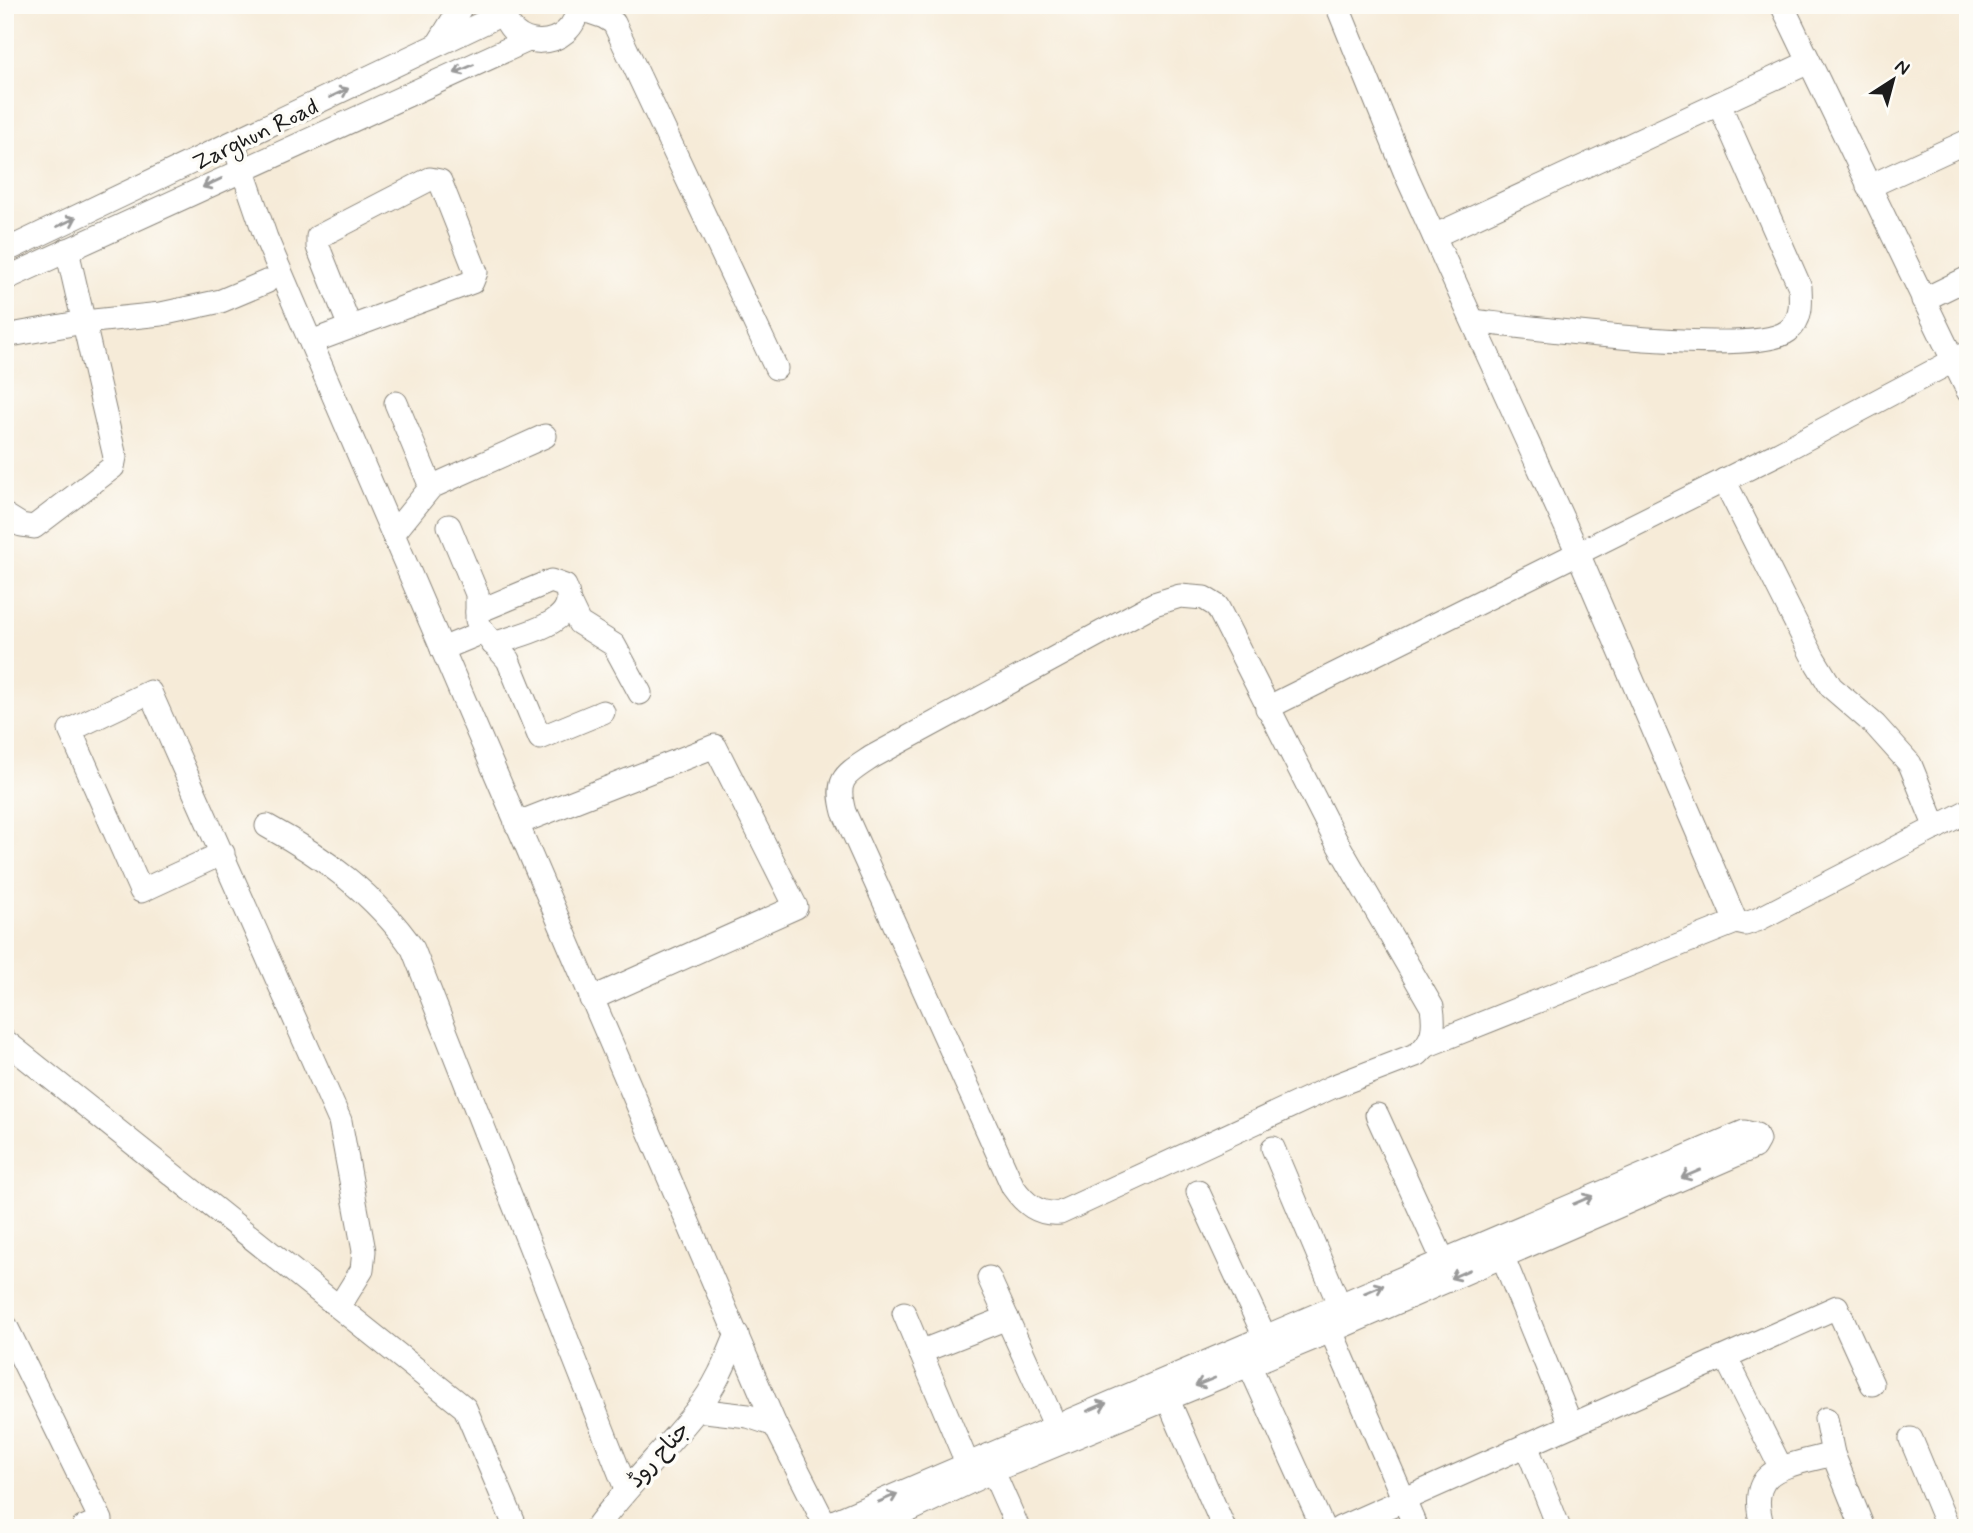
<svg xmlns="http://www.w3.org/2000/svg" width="1973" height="1533" font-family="Mynerve,'Playpen Sans Arabic',sans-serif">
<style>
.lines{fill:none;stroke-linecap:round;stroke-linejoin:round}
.minor-casing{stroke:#89847a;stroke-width:25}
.minor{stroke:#fff;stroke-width:23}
.oneway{stroke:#999}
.labels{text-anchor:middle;stroke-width:7;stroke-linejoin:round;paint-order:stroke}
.street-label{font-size:23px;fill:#1c1c1c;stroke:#fdfcf7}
</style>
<rect width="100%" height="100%" fill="#fdfcf7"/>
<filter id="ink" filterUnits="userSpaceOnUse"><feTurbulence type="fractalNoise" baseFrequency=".0143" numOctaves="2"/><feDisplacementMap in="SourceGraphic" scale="14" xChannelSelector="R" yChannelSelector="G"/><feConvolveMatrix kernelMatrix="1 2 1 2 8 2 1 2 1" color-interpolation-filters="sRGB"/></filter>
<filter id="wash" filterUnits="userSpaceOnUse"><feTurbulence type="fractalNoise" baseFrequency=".00686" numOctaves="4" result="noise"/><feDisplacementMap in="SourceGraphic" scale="28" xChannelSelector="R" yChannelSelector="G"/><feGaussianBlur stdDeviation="1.57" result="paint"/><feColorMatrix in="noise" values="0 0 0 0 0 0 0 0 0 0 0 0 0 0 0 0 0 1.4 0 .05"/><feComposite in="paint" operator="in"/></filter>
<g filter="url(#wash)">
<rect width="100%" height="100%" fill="#f6ebd8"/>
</g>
<g filter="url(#ink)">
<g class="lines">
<g class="minor-casing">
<g id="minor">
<path d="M503 5C505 54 575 53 578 5"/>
<path d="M1337 5 1408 179 1577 551 1736 922 1745 924 1757 920 1968 811"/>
<path d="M1782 5 1968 391"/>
<path d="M578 8 604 17 614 23 776 368"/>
<path d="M438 44 462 5"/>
<path d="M234 145 266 238 775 1425 827 1528"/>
<path d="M1868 187 1968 141"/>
<path d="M1434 236 1809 62"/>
<path d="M5 251 504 13"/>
<path d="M5 279 526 41"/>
<path d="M1923 300 1968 278"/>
<path d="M1473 321C1526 327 1753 358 1788 331 1802 320 1801 304 1800 287L1719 104"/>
<path d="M5 336 84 322 161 314 221 301 266 282"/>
<path d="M311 342 472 282 476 272 440 181 430 179 318 237V247L350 327"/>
<path d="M396 403 431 487"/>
<path d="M1724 480 1814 659 1831 687 1875 725 1910 764 1936 828"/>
<path d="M5 515 21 525 34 527 113 467 115 457 67 250"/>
<path d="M449 526 477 594V620L483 632 508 660 540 738 603 712"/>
<path d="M393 534 431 487 545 436"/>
<path d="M1180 596 1204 598 1217 606 1335 839 1432 1007C1435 1027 1434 1040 1418 1054L1332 1087 1060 1213C1038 1215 1025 1204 1013 1187L844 812C835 778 845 775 872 757L1154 604Z"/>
<path d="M569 602 579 623 614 645 640 693"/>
<path d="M477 612 551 581 565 586C583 624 518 635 493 644"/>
<path d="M442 649 483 632"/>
<path d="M1267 708 1779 453 1968 353"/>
<path d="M516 824 715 746 796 907 591 999"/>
<path d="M267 826C324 857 376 895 413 949L626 1489"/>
<path d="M223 853 141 891 70 730 150 692 340 1121 364 1251 362 1270 339 1307"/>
<path d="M5 1041 465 1408 516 1528"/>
<path d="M1428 1045 1736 922"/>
<path d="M1377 1115 1443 1260"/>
<path d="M1273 1148 1339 1304"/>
<path d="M1198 1192 1270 1348"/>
<path d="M1500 1243 1502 1255 1571 1425"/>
<path d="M989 1278 1055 1425"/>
<path d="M904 1313 967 1463"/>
<path d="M1325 1317 1416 1528"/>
<path d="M6 1326 101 1520 83 1528"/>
<path d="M1243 1351 1323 1528"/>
<path d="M920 1352 1007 1318"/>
<path d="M1726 1358 1781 1468"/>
<path d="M1162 1386 1224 1528"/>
<path d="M697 1410 748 1416 775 1425"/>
<path d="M1826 1419 1833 1454 1863 1528"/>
<path d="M1911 1439 1948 1528"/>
<path d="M1526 1445 1559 1528"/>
<path d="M987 1458 1018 1528"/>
<path d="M826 1525 1744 1132 1756 1135 1758 1140 1754 1147 1331 1331 993 1471 872 1528"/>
<path d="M596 1528C627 1486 664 1451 696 1411 715 1388 726 1361 737 1334"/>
<path d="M1340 1528 1837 1307 1872 1384"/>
<path d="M1763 1528C1744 1466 1786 1467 1833 1454"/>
</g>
</g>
<use href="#minor" class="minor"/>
</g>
<defs><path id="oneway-shaft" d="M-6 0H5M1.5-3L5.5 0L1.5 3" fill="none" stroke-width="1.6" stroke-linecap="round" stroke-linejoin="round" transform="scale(1.75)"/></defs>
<g class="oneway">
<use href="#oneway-shaft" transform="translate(464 69) rotate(156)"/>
<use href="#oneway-shaft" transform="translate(339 93) rotate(-26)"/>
<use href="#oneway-shaft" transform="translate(212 183) rotate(155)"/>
<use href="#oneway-shaft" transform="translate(67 222) rotate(-25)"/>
<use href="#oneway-shaft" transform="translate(1691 1174) rotate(157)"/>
<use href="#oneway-shaft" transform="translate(1583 1200) rotate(-23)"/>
<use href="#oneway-shaft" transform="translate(1460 1274) rotate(156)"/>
<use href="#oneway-shaft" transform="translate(1374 1289) rotate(-23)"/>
<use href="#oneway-shaft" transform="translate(1205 1382) rotate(158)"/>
<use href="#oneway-shaft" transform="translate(1097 1407) rotate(-23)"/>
<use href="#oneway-shaft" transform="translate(888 1498) rotate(-23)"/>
</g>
</g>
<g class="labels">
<g class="street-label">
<text transform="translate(255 134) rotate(-26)" y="8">Zarghun Road</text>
<text transform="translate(658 1454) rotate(-48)" y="8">جناح روڈ</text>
</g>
</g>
<rect width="1973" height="1533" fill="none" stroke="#fdfcf7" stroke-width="28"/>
<g transform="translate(1893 80) rotate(36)" stroke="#fdfcf7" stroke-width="5" paint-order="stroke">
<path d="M0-5L12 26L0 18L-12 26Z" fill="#1c1c1c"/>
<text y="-10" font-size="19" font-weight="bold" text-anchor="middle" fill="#1c1c1c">N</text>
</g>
</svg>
